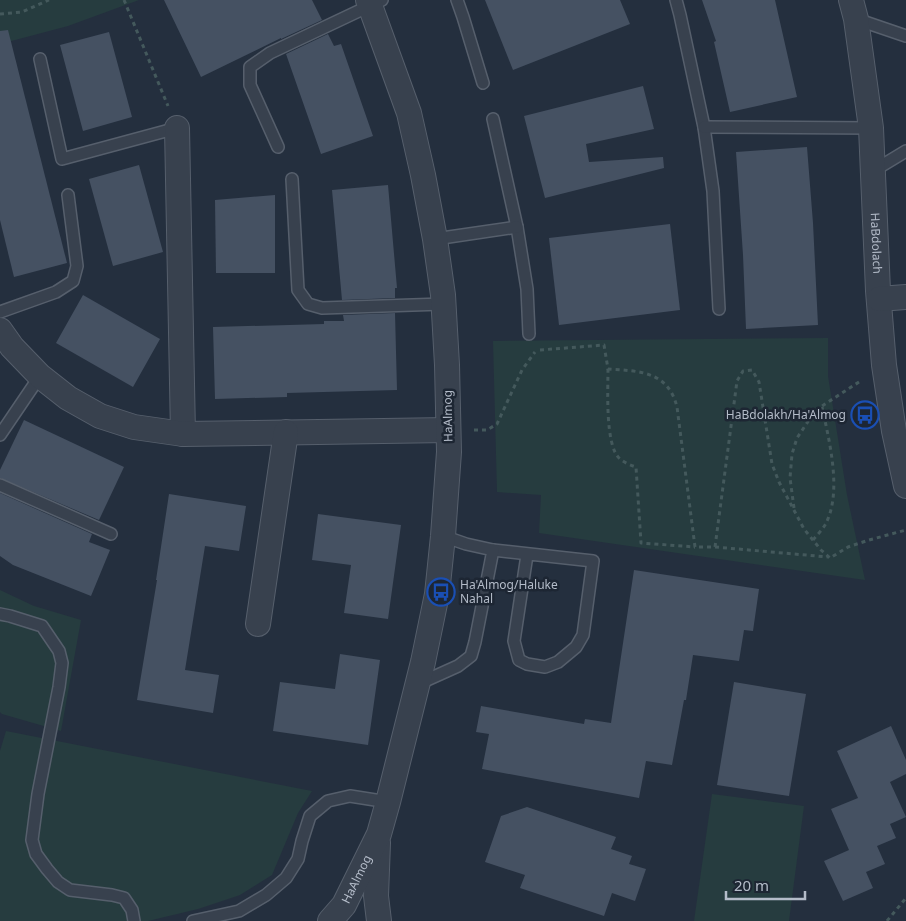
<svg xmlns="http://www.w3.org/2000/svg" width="906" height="921" font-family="'Noto Sans',sans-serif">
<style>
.green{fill:#263c3f}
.building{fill:#455162}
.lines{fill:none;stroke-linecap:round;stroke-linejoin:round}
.service-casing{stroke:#565f6c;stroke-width:14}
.minor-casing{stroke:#565f6c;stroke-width:26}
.path{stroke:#44595c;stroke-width:3;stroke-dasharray:4 4;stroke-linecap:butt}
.service{stroke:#38414e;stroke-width:11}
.minor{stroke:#38414e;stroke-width:24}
.labels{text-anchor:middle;stroke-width:5;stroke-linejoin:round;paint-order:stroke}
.street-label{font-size:12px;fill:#b4bcc9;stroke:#1d2633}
.poi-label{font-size:12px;fill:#b4bcc9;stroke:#1d2633;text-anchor:end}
</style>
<rect width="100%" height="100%" fill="#242f3e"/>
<g class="green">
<path d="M0 0H139L68 26 0 44Z"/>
<path d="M828 338V376L847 495 865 580 539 533 541 495 497 492 493 341Z"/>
<path d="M0 590 34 606 81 620 61 731 2 714 0 712Z"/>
<path d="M6 731 312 791 298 813 272 875 240 895 198 909 148 921H0V751Z"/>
<path d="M712 794 804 806 789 921H694Z"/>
</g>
<g class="building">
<path d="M164 0H312L322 20 281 39V38L201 77Z"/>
<path d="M485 0H620L630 24 513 70Z"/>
<path d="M702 0H775L797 97 730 112 714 42 716 41Z"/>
<path d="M8 30 67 263 14 277 0 220V31Z"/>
<path d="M109 32 132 117 83 131 60 45Z"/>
<path d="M328 34 334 46 341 44 373 136 321 154 286 54Z"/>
<path d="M643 86 654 129 586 144 589 162 663 157 664 168 545 198 524 116Z"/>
<path d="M807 147 813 223 818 325 746 329 743 255 736 152Z"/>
<path d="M139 165 163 252 113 266 89 179Z"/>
<path d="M388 185 397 288H395V298L342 300 332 190Z"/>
<path d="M275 195V273H216L215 200Z"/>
<path d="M670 224 680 310 559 325 549 238Z"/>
<path d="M83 295 160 339 133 387 56 343Z"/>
<path d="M395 313 397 390 287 393V397L215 399 213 327 324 324V321H344L343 315Z"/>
<path d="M24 420 124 467 99 520 0 478V470Z"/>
<path d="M0 493 92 534 89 542 110 550 91 596 13 565 0 556Z"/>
<path d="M169 494 246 506 239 551 205 546 185 670 219 675 213 713 137 700 157 580H156Z"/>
<path d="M318 514 401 525 388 619 344 613 351 565 312 560Z"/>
<path d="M634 570 759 589 753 631 744 630 739 661 693 655 686 700H684L672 765 646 761 639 798 482 769 489 734 476 732 481 706 584 724 585 719 611 723Z"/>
<path d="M340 654 380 660 368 745 273 731 280 682 335 689Z"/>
<path d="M734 682 806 694 789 796 717 785Z"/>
<path d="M891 726 906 760V774L890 782 906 817 890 824 896 838 877 846 885 864 866 872 873 888 843 901 824 861 849 850 831 809 858 798 837 751Z"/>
<path d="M527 807 616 837 611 849 632 856 629 864 646 869 635 901 612 893 604 916 520 888 525 875 485 862 501 816Z"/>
</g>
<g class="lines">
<g class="service-casing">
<g id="service">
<path d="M457 0 463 17 483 83"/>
<path d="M676 0 680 15 704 127 713 191 719 309"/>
<path d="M856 19 906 36"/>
<path d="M40 59 62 159 177 128"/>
<path d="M493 119 517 227 527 289 529 334"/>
<path d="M704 127 871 128"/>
<path d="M278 147 250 85V67L270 53 382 0"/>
<path d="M873 171 906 151"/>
<path d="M292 179 298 290 308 304 322 308 443 304"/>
<path d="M435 239 517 227"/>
<path d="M0 312 56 292 73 281 77 266 68 195"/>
<path d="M0 435 40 376"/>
<path d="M0 485 111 534"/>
<path d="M493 550 593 561 583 635 576 647 558 662 545 667 527 664 519 660 514 641 527 555"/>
<path d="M0 614 10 616 42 626 59 651 62 663 59 687 38 794 32 840 36 854 47 869 58 882 70 890 112 895 124 898 132 910 134 921"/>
<path d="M418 684 458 666 471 656 475 642 493 550 466 544 443 536"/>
<path d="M193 921 239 911 266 895 286 878 298 859 302 841 310 816 328 801 350 796 388 802"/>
</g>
</g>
<g class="minor-casing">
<g id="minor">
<path id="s1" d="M851 0 856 19 871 128 878 291 884 365 894 431 906 486"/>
<path d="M177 128 183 434"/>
<path d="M879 299 906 297"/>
<path d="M0 330 12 347 40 376 68 398 100 416 134 427 183 434 448 430"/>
<path d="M258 624 286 432"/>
<path d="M378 843 376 896 379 921"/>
<path id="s2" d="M330 921 344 905 379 834 388 802 423 662 437 594 443 536 449 452 447 365 443 295 435 239 423 175 409 113 368 0"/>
</g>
</g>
<g class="path">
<path d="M124 0 168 106"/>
<path d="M0 14 22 12 49 0"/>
<path d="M540 350 604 345 608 369C639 371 668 371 677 407L695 547H715L737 381 743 371 752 370 759 382 772 464 779 482 804 529 821 550 830 558 848 547 869 540 906 530"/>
<path d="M608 369C608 389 605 444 619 458 623 462 630 465 636 467L641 543 695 547"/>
<path d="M474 430H487L497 424 522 370 535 352"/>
<path d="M794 508 790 478 792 454 797 438 809 420 822 406 862 380"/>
<path d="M813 540C817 535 822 530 825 525 843 493 829 440 822 407"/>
<path d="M715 547 828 557"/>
<path d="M887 921 906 898"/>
</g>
<use href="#service" class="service"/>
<use href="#minor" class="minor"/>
</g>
<defs>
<g id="bus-ring" transform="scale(1.4375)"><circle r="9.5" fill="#1d2633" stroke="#1a4fb4" stroke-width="1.5"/><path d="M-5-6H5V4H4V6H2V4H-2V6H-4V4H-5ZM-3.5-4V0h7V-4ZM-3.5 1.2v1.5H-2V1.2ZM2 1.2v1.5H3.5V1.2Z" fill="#1a4fb4"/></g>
</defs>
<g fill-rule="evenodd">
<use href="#bus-ring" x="865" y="415"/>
<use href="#bus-ring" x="441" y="592"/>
</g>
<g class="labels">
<g class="street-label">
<text dy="4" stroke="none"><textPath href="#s1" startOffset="245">HaBdolach</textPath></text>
<text transform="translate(448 416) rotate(-91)" y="4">HaAlmog</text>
<text dy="4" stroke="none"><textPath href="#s2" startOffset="50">HaAlmog</textPath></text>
</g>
<g class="poi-label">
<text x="846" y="419">HaBdolakh/Ha'Almog</text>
<text x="460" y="589" text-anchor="start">Ha'Almog/Haluke<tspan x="460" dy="14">Nahal</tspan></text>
</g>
</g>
<path d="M726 891v8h79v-8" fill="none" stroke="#b4bcc9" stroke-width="2.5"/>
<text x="734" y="891" font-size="15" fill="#b4bcc9" stroke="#1d2633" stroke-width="4" paint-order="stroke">20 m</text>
</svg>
